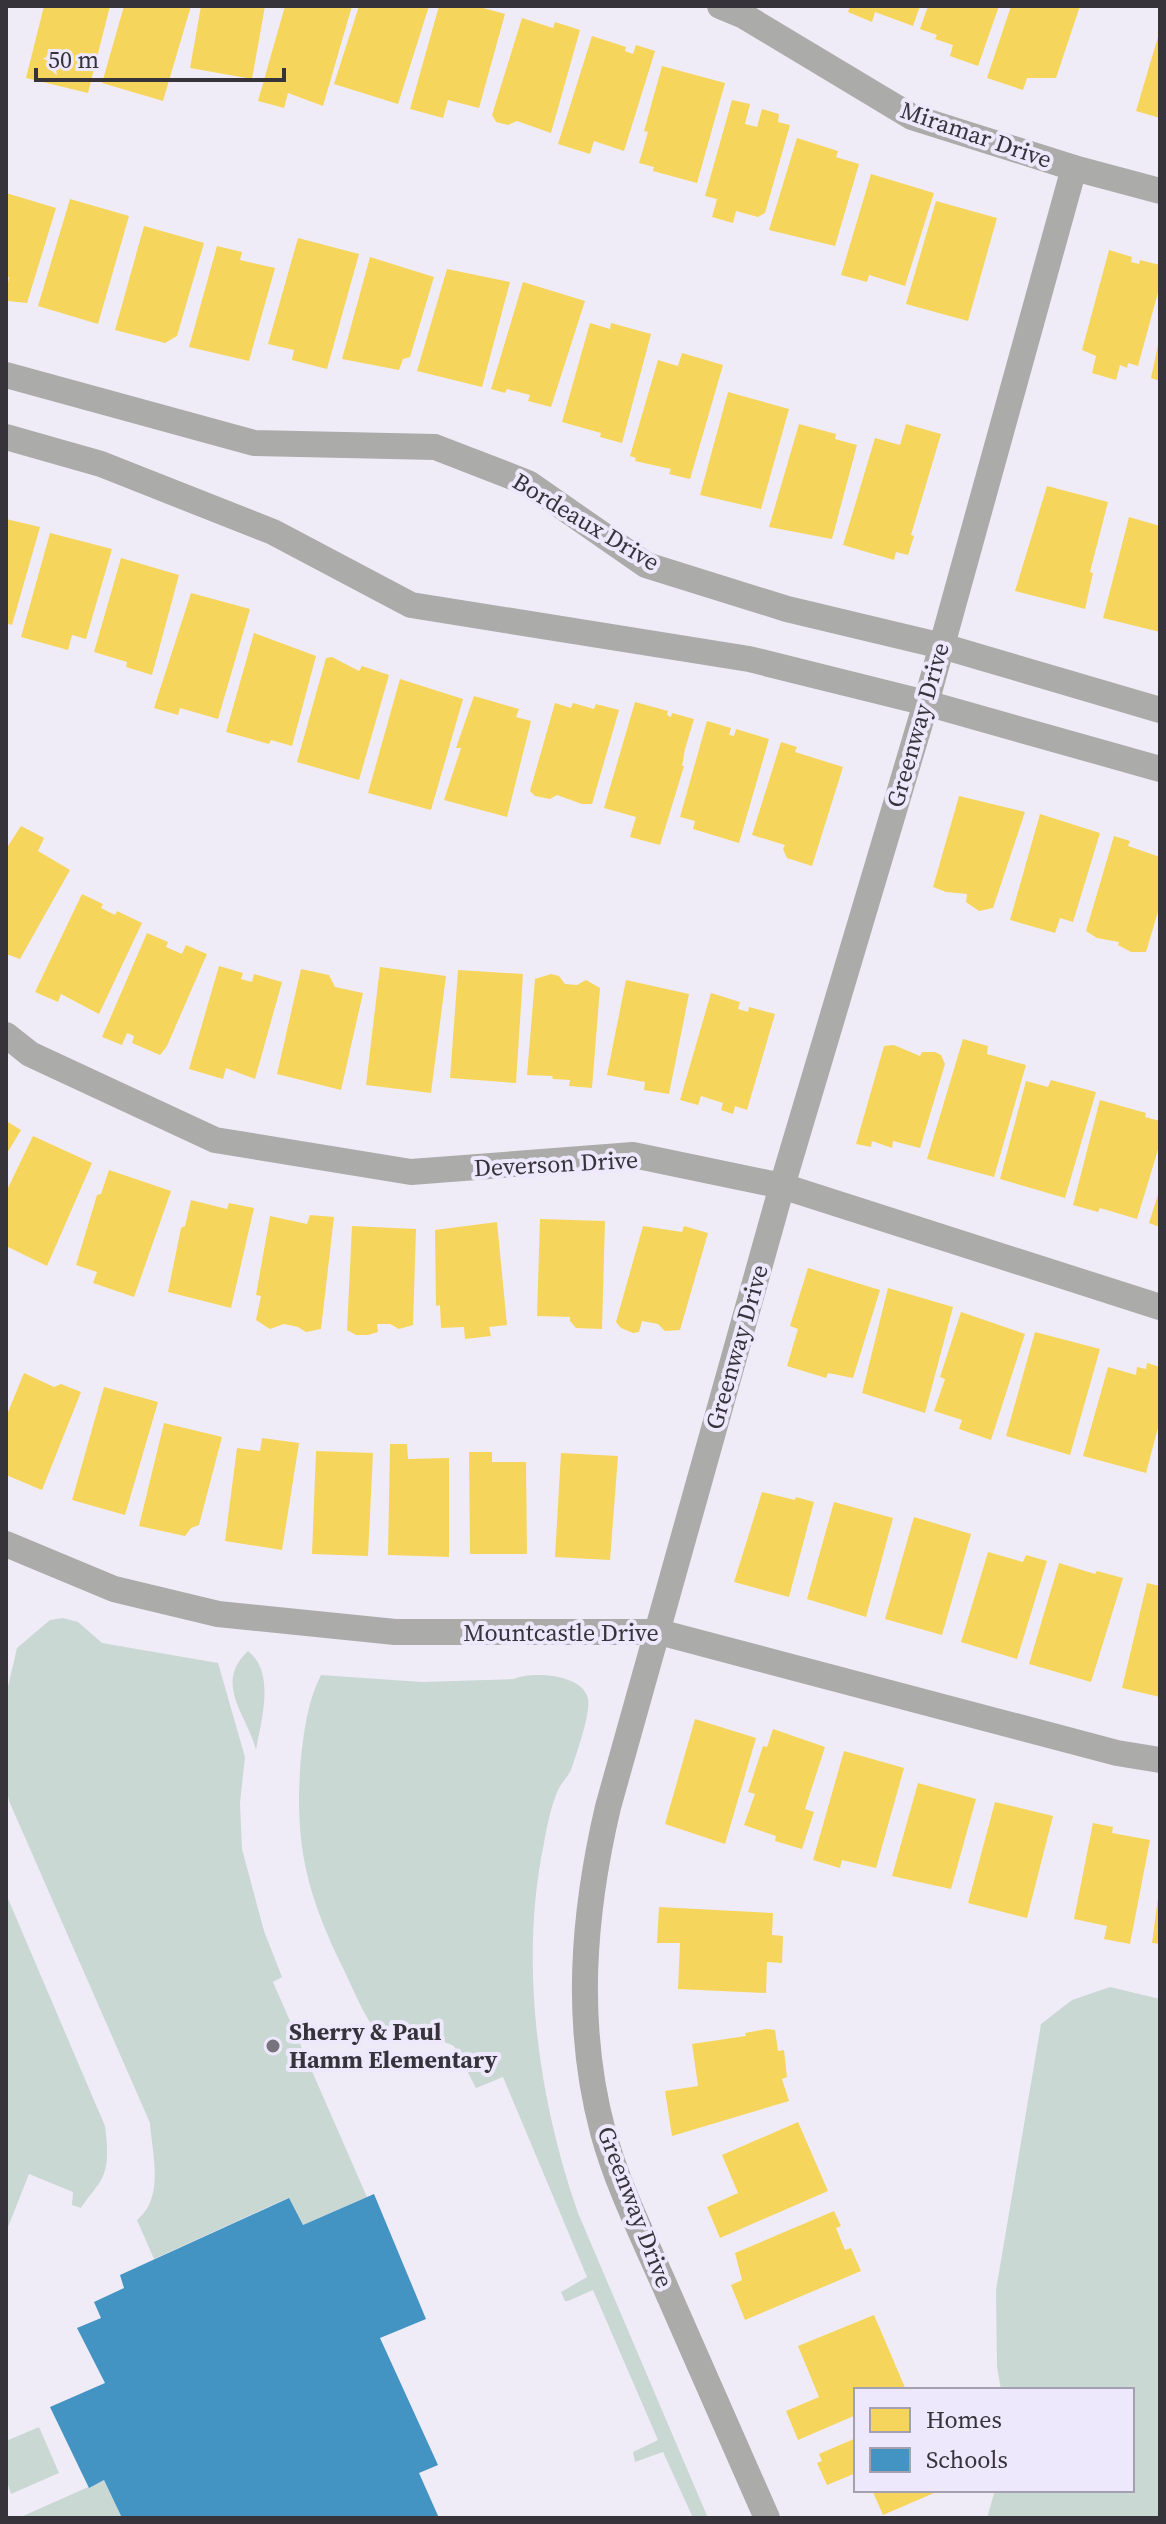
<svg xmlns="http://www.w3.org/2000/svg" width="1166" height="2524" font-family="'Source Serif 4',serif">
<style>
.green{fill:#cad8d4}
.homes{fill:#f6d55c}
.schools{fill:#4393c3}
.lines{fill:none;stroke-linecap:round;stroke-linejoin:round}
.minor{stroke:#ababaa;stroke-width:26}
.poi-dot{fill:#77747d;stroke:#eee8fc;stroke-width:3}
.labels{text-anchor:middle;stroke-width:8;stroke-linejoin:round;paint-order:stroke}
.street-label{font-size:24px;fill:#36333b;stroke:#eee8fc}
.poi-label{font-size:24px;font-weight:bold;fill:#36333b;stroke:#eee8fc;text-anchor:start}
</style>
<rect width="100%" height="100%" fill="#f0ecf7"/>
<g class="green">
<path d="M63 1618 78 1622 102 1643 218 1663 245 1757 240 1803 242 1849 264 1931 282 1977 273 1982 367 2197 303 2225 288 2198 154 2259 137 2220C165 2197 152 2154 150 2123L9 1801 6 1785V1695L17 1648 50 1620Z"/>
<path d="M248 1651C276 1673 261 1721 256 1750 247 1714 213 1684 248 1651Z"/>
<path d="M321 1675 422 1682 514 1679C532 1671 583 1674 588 1699 591 1713 576 1755 571 1770 568 1777 561 1783 558 1790 551 1806 547 1826 544 1843 519 1962 538 2099 578 2213L708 2518H693L663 2452 635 2462 633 2452 658 2440 593 2290 568 2301H565L561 2292 587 2277 503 2077 476 2088 454 2046 439 2040 379 2030 371 2024C359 2005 351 1984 341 1964 305 1890 294 1839 301 1757 304 1730 308 1700 321 1675Z"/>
<path d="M6 1894 105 2126C107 2142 110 2165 101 2180 96 2189 87 2198 81 2208L72 2205 73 2192 29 2174 6 2232Z"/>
<path d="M1110 1987 1160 1999V2518H987L995 2490H1132V2390H1001L997 2367 996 2290 1041 2024 1072 2000Z"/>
<path d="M39 2427 59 2473 11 2494 6 2479V2441Z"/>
<path d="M104 2480 122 2518H24L23 2516Z"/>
</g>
<g class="homes">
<path d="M44 6H110L88 93 26 78Z"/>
<path d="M124 6H191L163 101 102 83Z"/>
<path d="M201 6H265L252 79 190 68Z"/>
<path d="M285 6H352L323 106 288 93 284 108 258 101Z"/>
<path d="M359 6H429L398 104 334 84Z"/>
<path d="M439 6H476L505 14 479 108 448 100 443 118 410 109Z"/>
<path d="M850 6H920L913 26 875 12 872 22 848 12Z"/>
<path d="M928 6H999L978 66 950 56 953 45 935 39 937 35 920 29Z"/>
<path d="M1011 6H1080L1056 78H1027L1023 90 987 78Z"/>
<path d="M522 18 553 28 555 22 580 30 551 133 517 121 508 125 496 122 492 115Z"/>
<path d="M1160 30V118L1136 111Z"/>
<path d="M592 36 626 47 625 51 633 54 636 45 655 51 624 151 594 141 590 154 558 144Z"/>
<path d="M662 66 725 83 697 183 653 171 654 167 639 163 648 132 644 131Z"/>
<path d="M732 100 750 104 745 124 757 127 762 109 779 114 778 122 790 125 765 213 758 217 736 211 733 223 712 217 717 199 705 196Z"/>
<path d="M797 138 838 151 836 157 859 164 835 246 769 230Z"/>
<path d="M871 174 934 193 905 286 869 275 867 282 841 275Z"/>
<path d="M6 193 56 208 27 303 8 301 6 296 9 277H6Z"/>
<path d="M70 199 129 216 98 324 38 306Z"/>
<path d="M936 201 997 218 968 321 906 304Z"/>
<path d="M144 226 204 243 177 336 165 343 115 330Z"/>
<path d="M298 238 359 254 327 369 292 360 294 350 268 344Z"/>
<path d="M217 246 242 252 240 260 275 268 249 361 189 347Z"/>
<path d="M1109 250 1132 257 1131 262 1139 264 1140 260 1160 265V285L1138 366 1128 363 1127 368 1120 365 1116 380 1092 373 1096 356 1082 350Z"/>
<path d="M370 257 434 277 410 357 403 359 399 370 342 359Z"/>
<path d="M447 269 510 282 482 387 417 371Z"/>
<path d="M523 282 585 301 551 407 528 401 530 395 507 389 505 393 491 389Z"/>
<path d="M590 323 610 329 611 323 651 334 622 443 600 437 601 433 562 422Z"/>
<path d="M1159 340H1160V381L1151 378Z"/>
<path d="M682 353 723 365 690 479 669 474 671 469 635 461 636 458 630 456 658 360 678 366Z"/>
<path d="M728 392 789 409 761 509 700 495Z"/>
<path d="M799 424 836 434 835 439 857 445 832 539 769 527Z"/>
<path d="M906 424 941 434 911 535 914 536 908 555 896 552 894 560 843 545 875 438 900 445Z"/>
<path d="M1047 486 1108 502 1090 572 1093 573 1085 609 1015 591Z"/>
<path d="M1129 517 1160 526V632L1103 618Z"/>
<path d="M6 519 40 527 12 625 6 623Z"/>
<path d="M50 533 112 549 86 639 72 635 68 650 21 637Z"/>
<path d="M121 558 179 575 152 675 126 667 127 662 94 652Z"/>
<path d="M191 593 250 609 218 719 180 708 178 715 154 708Z"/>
<path d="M254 633 316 656 292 746 271 740 269 744 226 732Z"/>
<path d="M332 657 359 671 362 666 389 675 359 780 297 762 326 658Z"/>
<path d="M400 679 463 699 431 810 368 793Z"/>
<path d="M474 696 519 709 516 717 531 721 507 817 444 800 461 748H456Z"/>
<path d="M635 702 668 711 667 715 671 717 672 713 694 719 685 749 682 766H684L660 845 630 837 636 817 604 808Z"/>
<path d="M555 703 571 708 573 703 594 709 596 704 619 710 592 804H582L557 795 550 799 535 796 530 791Z"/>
<path d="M707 721 731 728 729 735 734 736 736 729 769 739 739 843 693 829 695 821 680 817Z"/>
<path d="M781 742 797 747 795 752 843 767 812 866 787 858 783 849 785 845 752 835Z"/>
<path d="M959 796 1025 812 993 908 979 911 966 902 967 894 946 892 933 887Z"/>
<path d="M1040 814 1100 833 1073 922 1060 918 1055 933 1010 920Z"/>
<path d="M21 826 44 838 38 851 70 870 20 959 6 954V849Z"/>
<path d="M1114 836 1130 841 1128 846 1160 857V905L1146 952H1131L1118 945 1119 942 1097 938 1086 931Z"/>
<path d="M82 894 103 904 101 908 115 915 117 911 142 923 99 1014 61 994 58 1002 35 992Z"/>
<path d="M147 933 168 942 166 947 182 954 186 945 207 954 167 1046 160 1055 132 1043 134 1036 127 1033 122 1045 102 1037Z"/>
<path d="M219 966 243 973 241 979 252 982 254 974 282 982 255 1079 226 1068 223 1079 189 1069Z"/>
<path d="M380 967 446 976 431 1093 366 1085Z"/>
<path d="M301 969 329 975 335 987 363 993 341 1090 277 1074Z"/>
<path d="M458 970 523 974 516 1083 450 1078Z"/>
<path d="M551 974 559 976 565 984 577 985 586 980 600 988 592 1088 569 1086 570 1080 553 1079 552 1076 527 1075 535 979Z"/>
<path d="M626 980 689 994 669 1094 644 1090 645 1082 607 1075Z"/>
<path d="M711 993 740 1002 738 1009 748 1012 749 1007 775 1014 747 1110 735 1106 733 1114 721 1110 723 1103 701 1096 698 1105 680 1100Z"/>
<path d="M963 1039 988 1046 987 1054 1026 1065 994 1177 927 1159Z"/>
<path d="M894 1045 920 1056 922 1052H935L941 1055 945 1064 920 1148 893 1141 892 1148 872 1141 871 1147 856 1144 884 1046Z"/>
<path d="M1051 1080 1096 1092 1065 1198 1000 1179 1026 1081 1048 1087Z"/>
<path d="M1100 1100 1146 1113 1145 1117 1160 1121V1143L1137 1219 1100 1208 1098 1212 1073 1205Z"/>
<path d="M6 1121 21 1130 6 1155Z"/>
<path d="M33 1136 92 1163 47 1266 6 1246V1192Z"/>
<path d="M109 1170 171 1191 134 1297 93 1283 97 1272 76 1265 97 1195 101 1194Z"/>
<path d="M1160 1188V1227L1149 1223Z"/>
<path d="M191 1200 227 1209 229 1203 254 1208 231 1308 168 1292 181 1228 185 1226Z"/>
<path d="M310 1215 334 1217 321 1329 306 1332 298 1327 284 1324 270 1329 256 1320 261 1296 256 1295 270 1216 307 1224Z"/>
<path d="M540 1219 605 1221 602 1329 576 1328 570 1321V1317L537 1316Z"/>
<path d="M497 1222 507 1325 489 1327 491 1336 465 1339 464 1327 441 1328 440 1305 436 1306 435 1230Z"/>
<path d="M352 1226 416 1229 413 1325 399 1329 390 1324H377L378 1332 368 1335H356L347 1330Z"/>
<path d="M643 1226 682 1232 684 1226 708 1233 680 1330 665 1331 658 1324 642 1321 639 1332 633 1333 621 1328 616 1322Z"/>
<path d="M808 1268 880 1290 853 1378 828 1373 826 1378 787 1366 798 1329 790 1326Z"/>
<path d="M888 1288 953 1307 925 1413 862 1393Z"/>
<path d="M961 1312 1025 1334 991 1440 959 1429 962 1420 934 1411 945 1379 940 1377Z"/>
<path d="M1035 1332 1100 1349 1070 1455 1006 1436Z"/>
<path d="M1147 1363 1160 1367V1420L1146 1473 1083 1456 1108 1367 1136 1375 1137 1367 1146 1369Z"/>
<path d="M24 1373 54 1387 61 1384 81 1392 42 1490 6 1475V1417Z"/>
<path d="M104 1387 158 1402 125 1515 72 1500Z"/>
<path d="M164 1423 222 1437 199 1525 191 1528 185 1536 139 1526Z"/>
<path d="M262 1438 299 1443 282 1550 225 1541 237 1448 260 1451Z"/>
<path d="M390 1444H407L408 1459 449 1458V1557L388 1555Z"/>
<path d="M316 1451 373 1453 368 1556 312 1554Z"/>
<path d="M469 1452H492V1462H526L527 1554H470Z"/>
<path d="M561 1453 618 1456 610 1560 555 1557Z"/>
<path d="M762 1492 795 1500 796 1497 814 1502 789 1597 734 1582Z"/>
<path d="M834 1502 893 1518 866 1617 807 1599Z"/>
<path d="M914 1517 971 1534 942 1635 885 1619Z"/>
<path d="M988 1552 1023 1562 1026 1555 1047 1561 1017 1659 961 1642Z"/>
<path d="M1059 1563 1095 1574 1097 1571 1123 1578 1091 1682 1029 1664Z"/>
<path d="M1147 1583 1160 1586V1697L1122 1688Z"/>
<path d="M695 1719 756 1738 725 1844 665 1824Z"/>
<path d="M773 1729 825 1747 805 1809 814 1812 802 1849 775 1841 776 1836 744 1825 755 1794 748 1792 763 1746 767 1747Z"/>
<path d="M844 1751 904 1768 876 1868 842 1860 840 1868 813 1860Z"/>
<path d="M918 1783 976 1799 951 1889 892 1876Z"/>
<path d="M995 1802 1053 1816 1027 1918 968 1903Z"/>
<path d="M1093 1823 1113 1827 1112 1833 1150 1840 1130 1944 1104 1939 1107 1926 1074 1919Z"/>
<path d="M1158 1898H1160V1944L1152 1943Z"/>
<path d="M659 1907 773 1913 772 1935 783 1936 782 1963 767 1962 766 1993 678 1989 680 1943H657Z"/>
<path d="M766 2029 775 2030 778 2051 784 2050 787 2077 782 2079 789 2101 672 2136 665 2091 698 2086 692 2044 746 2036 745 2033Z"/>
<path d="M798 2122 828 2191 720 2238 707 2207 738 2193 722 2155Z"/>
<path d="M834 2211 841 2226 836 2228 845 2250 851 2248 861 2271 745 2320 731 2285 742 2280 735 2253Z"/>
<path d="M874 2315 906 2390H856V2415L798 2440 786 2411 819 2397 798 2346Z"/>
<path d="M856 2438V2473L827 2485 817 2463 822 2461 819 2454Z"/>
<path d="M872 2490H941L883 2515Z"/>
</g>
<path class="schools" d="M374 2194 426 2319 380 2338 438 2465 419 2473 439 2518H122L104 2480 89 2488 50 2407 105 2383 77 2328 101 2318 94 2302 124 2288 120 2275 289 2198 303 2225Z"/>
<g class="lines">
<g class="minor">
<path d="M720 6 744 16 912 117 1074 168 1160 191"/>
<path d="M6 375 254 443 435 447 528 483 646 565 787 609 942 646 1160 710"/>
<path d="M6 437 101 464 273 532 411 605 749 659 926 703 1160 769"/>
<path d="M6 1035 30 1054 215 1140 411 1172 633 1155 782 1186 1160 1307"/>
<path d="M6 1544 114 1589 218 1614 395 1632H659L1117 1753 1160 1760"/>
<path d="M767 2518C733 2440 699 2362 664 2284 642 2234 617 2184 603 2132 574 2023 583 1914 608 1807L782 1186 926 703 1074 168"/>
</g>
</g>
<circle class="poi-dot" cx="273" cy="2046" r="8"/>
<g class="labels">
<g class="street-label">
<text transform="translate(976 135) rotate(19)" y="8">Miramar Drive</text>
<text transform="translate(586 522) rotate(31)" y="8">Bordeaux Drive</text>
<text transform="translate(918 725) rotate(-74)" y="8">Greenway Drive</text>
<text transform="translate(556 1164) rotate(-3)" y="8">Deverson Drive</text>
<text transform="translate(737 1347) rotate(-74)" y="8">Greenway Drive</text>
<text x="561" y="1641">Mountcastle Drive</text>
<text transform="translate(635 2207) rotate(69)" y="8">Greenway Drive</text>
</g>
<g class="poi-label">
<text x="289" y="2040">Sherry &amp; Paul<tspan x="289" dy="28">Hamm Elementary</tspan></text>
</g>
</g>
<rect width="1166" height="2524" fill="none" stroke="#36333b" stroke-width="16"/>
<rect x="854" y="2388" width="280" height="104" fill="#eee8fc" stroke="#a4a0af" stroke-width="2"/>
<rect x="870" y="2408" width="40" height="24" fill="#f6d55c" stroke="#a4a0af" stroke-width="2"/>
<text x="926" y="2428" font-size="24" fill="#36333b">Homes</text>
<rect x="870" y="2448" width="40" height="24" fill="#4393c3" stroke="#a4a0af" stroke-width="2"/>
<text x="926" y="2468" font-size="24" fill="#36333b">Schools</text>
<path d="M36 68v12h248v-12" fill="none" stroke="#36333b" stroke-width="4"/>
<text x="48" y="68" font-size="24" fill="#36333b" stroke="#eee8fc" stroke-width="6" paint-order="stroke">50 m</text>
</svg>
